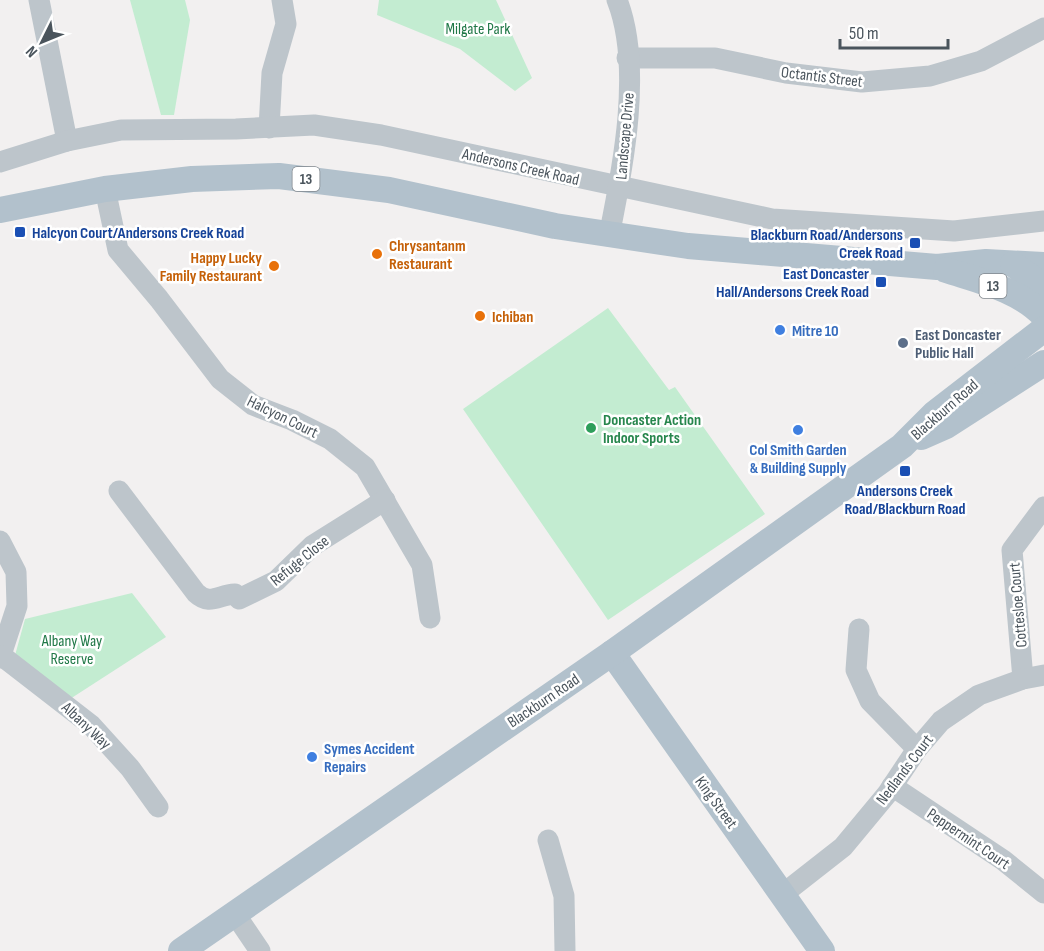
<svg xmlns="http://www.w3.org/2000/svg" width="1044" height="951" font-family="'Sofia Sans Condensed',sans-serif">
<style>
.green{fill:#c3ecd1}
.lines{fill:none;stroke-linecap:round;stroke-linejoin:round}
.minor{stroke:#bdc5cb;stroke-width:21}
.major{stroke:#b2c1cc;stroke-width:26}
.transit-dot{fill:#1a4fb4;stroke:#fff;stroke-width:2}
.food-dot{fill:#e8710a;stroke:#fff;stroke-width:2}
.shop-dot{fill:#3f7fe0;stroke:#fff;stroke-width:2}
.service-dot{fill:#5c6f8a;stroke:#fff;stroke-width:2}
.leisure-dot{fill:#2e9e5b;stroke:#fff;stroke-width:2}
.labels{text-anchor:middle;stroke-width:5;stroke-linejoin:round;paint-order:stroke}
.shield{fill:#fff;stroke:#80878d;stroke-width:1.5}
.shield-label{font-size:15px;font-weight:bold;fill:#4a545c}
.park-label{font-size:16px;fill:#207847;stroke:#fff}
.street-label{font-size:16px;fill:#4a545c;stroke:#fff}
.transit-label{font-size:16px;font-weight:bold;fill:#164399;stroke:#fff;text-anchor:end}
.food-label{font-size:16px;font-weight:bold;fill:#c56008;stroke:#fff;text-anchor:start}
.shop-label{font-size:16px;font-weight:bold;fill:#366cbe;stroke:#fff;text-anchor:start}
.service-label{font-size:16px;font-weight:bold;fill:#4e5e75;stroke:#fff;text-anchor:start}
.leisure-label{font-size:16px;font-weight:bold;fill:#27864d;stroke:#fff;text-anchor:start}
</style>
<rect width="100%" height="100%" fill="#f2f0f0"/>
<g class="green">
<path d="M130 0H185L190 20 174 115H161Z"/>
<path d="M379 0H496L532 78 515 91 460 49 377 15Z"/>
<path d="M608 308 669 390 675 387 765 514 608 620 463 409Z"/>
<path d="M132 593 166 637 70 699 14 659 25 619Z"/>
</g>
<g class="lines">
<g class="minor">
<path d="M39 0 67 141"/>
<path d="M627 58H715L786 73 862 82 930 76 981 61 1044 28"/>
<path d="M269 128 272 73 286 24 282 0"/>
<path d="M0 162 67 141 121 130 236 129 314 125 381 135 772 219 954 231 1044 221"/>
<path d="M105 189 118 250 159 299 220 379 253 405 292 420 330 439 365 467 422 565 430 618"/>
<path d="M609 236C623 168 643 66 617 0"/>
<path d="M119 491 196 593C210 606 218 595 235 594L239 599 276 581 312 546 385 500"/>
<path d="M0 541 16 572 17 606 0 658"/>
<path d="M859 629 856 670 870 701 917 749"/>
<path d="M2 656 91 725 130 768 158 807"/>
<path d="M1023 679 1012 550 1044 507"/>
<path d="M892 786 1003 860 1044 893"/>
<path d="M548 840 564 896 565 951"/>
<path d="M783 894 843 847 887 794 917 749 941 721 979 695 1023 679 1044 675"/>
<path d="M235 914 260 951"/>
</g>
<g class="major">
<path d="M0 210 105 189 192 179 279 176 389 190 555 226 688 246 937 267 986 262 1044 265"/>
<path d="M1013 264 1044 287"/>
<path d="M946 270C980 281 1018 289 1044 316"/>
<path d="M921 437 946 426 1044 363"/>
<path d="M612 653 822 951"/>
<path d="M181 951 612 653 902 446 935 413 1044 329"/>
</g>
</g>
<g class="transit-dot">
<rect x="14" y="226" width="12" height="12" rx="3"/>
<rect x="909" y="237" width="12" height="12" rx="3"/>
<rect x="875" y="276" width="12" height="12" rx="3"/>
<rect x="899" y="465" width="12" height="12" rx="3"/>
</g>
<g class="food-dot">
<circle cx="377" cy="254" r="6"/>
<circle cx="274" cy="266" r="6"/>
<circle cx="480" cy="316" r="6"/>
</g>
<g class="shop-dot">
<circle cx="780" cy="330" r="6"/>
<circle cx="798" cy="430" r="6"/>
<circle cx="312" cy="757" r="6"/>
</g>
<circle class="service-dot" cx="903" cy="343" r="6"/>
<circle class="leisure-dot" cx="591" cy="428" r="6"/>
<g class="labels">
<g class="shield">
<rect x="292.5" y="167" width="27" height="24" rx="4.5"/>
<rect x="979.5" y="274" width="27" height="24" rx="4.5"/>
</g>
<g class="shield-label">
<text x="306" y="184">13</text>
<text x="993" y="291">13</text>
</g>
<g class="park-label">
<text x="478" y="34">Milgate Park</text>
<text x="72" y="646">Albany Way<tspan x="72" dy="18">Reserve</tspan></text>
</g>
<g class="street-label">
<text transform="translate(822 76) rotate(7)" y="6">Octantis Street</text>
<text transform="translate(624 136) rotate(-85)" y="6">Landscape Drive</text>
<text transform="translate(521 166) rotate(13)" y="6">Andersons Creek Road</text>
<text transform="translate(944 409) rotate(-41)" y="6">Blackburn Road</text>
<text transform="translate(283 416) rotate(26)" y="6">Halcyon Court</text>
<text transform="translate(299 560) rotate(-39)" y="6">Refuge Close</text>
<text transform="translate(1017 605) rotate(-95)" y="6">Cottesloe Court</text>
<text transform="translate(543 700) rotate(-34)" y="6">Blackburn Road</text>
<text transform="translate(87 725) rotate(43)" y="6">Albany Way</text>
<text transform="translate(904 769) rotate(-53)" y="6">Nedlands Court</text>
<text transform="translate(717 802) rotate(54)" y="6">King Street</text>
<text transform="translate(969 838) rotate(34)" y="6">Peppermint Court</text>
</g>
<g class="transit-label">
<text x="32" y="238" text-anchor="start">Halcyon Court/Andersons Creek Road</text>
<text x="903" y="240">Blackburn Road/Andersons<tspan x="903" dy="18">Creek Road</tspan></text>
<text x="869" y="279">East Doncaster<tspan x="869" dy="18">Hall/Andersons Creek Road</tspan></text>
<text x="905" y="496" text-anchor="middle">Andersons Creek<tspan x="905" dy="18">Road/Blackburn Road</tspan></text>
</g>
<g class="food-label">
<text x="389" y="251">Chrysantanm<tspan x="389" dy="18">Restaurant</tspan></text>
<text x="262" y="263" text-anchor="end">Happy Lucky<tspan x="262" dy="18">Family Restaurant</tspan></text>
<text x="492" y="322">Ichiban</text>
</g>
<g class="shop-label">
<text x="792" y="336">Mitre 10</text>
<text x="798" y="455" text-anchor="middle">Col Smith Garden<tspan x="798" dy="18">&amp; Building Supply</tspan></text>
<text x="324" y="754">Symes Accident<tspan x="324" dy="18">Repairs</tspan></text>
</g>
<g class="service-label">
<text x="915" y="340">East Doncaster<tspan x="915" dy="18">Public Hall</tspan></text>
</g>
<g class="leisure-label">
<text x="603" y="425">Doncaster Action<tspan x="603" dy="18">Indoor Sports</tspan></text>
</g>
</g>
<g transform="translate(42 42) rotate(227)" stroke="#ffffff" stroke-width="4.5" paint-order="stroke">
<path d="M0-4.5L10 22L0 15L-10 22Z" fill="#4a545c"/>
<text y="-9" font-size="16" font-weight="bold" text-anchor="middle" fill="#4a545c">N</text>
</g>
<path d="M840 39v9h108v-9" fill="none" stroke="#4a545c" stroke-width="3"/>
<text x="849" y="39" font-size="18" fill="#4a545c" stroke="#ffffff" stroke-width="4.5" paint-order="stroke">50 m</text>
</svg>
